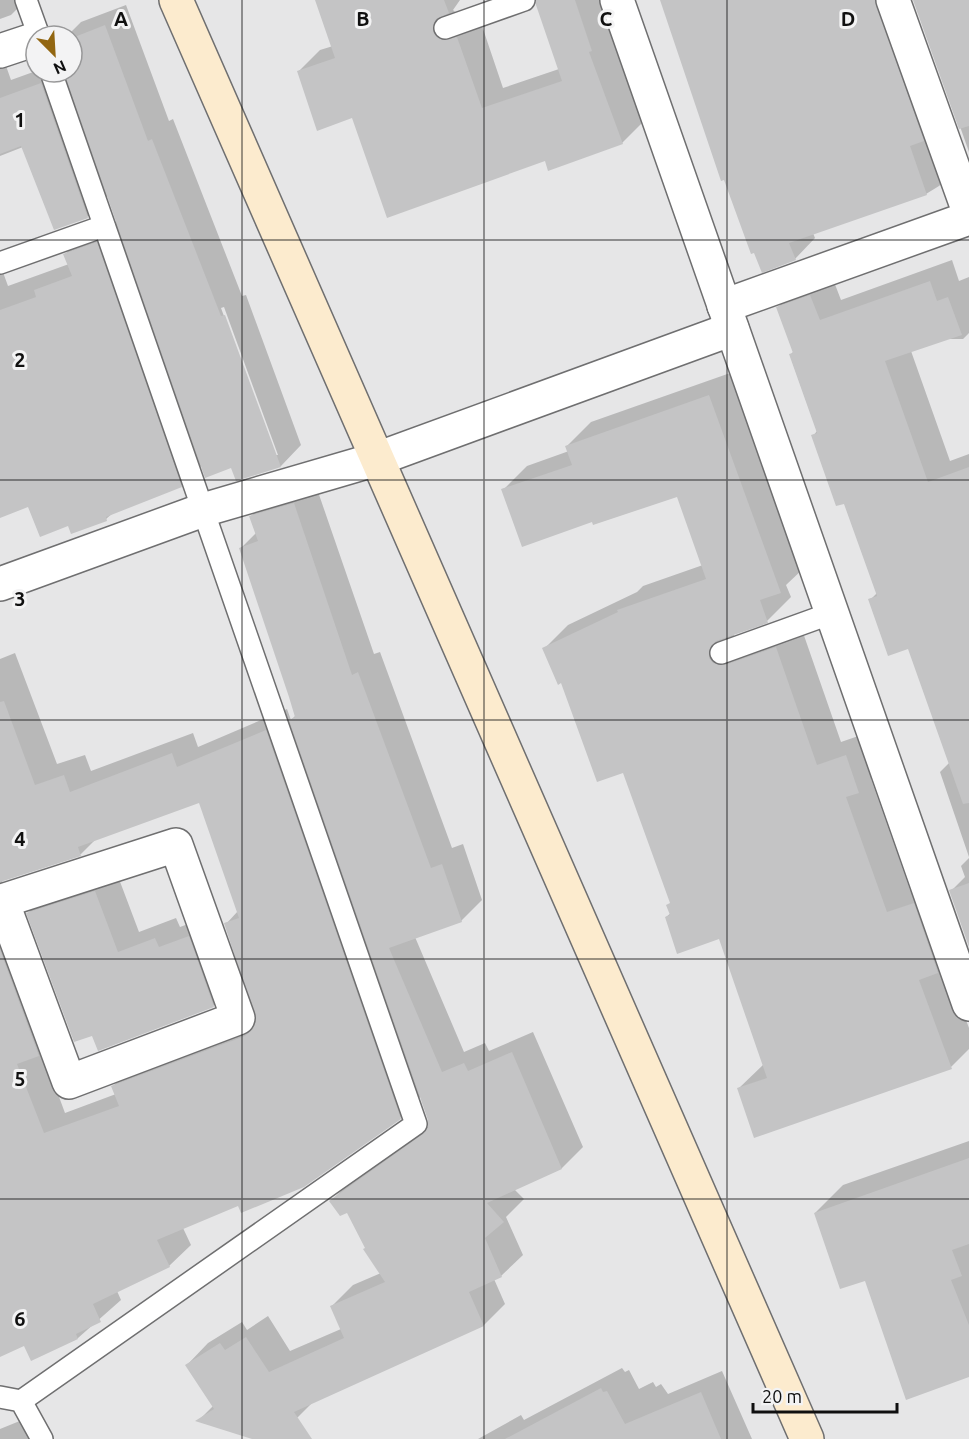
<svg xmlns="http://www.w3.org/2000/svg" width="969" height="1439" font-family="Ubuntu,sans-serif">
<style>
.shadow{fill:#0003;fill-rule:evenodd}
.building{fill:#c4c4c5}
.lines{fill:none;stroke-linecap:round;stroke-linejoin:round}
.lane-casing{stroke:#6f6f70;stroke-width:24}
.street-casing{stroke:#6f6f70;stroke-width:36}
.secondary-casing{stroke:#6f6f70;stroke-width:36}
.lane{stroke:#fff;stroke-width:21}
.street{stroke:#fff;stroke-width:33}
.secondary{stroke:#fcebce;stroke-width:33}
.grid{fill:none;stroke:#101010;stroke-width:1.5;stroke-opacity:0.55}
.grid-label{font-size:20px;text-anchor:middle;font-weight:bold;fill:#101010;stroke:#f3f3f4;stroke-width:6;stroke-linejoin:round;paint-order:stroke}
</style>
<rect width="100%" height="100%" fill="#e6e6e7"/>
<g class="shadow">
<path d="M0 0H26L11 15 0 19Z"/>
<path d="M317 0H460L453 10 464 20 479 17 503 88 559 69 539 0H603L643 122 622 143 546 159 353 117 298 72 320 50 333 46Z"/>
<path d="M662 0H882L960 166 939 186 926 194 813 233 815 238 795 259Z"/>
<path d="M126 5 169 121 173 119 242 296 246 295 301 445 281 466 202 465 181 486 114 512 106 519 69 524 29 505 0 516V264L8 286 69 264 65 254 89 231 118 221 109 195 87 217 23 147 0 156V49L11 80 36 71 72 72V36H67L81 22ZM224 307 278 455H275L221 308Z"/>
<path d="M969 8V152L928 36Z"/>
<path d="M952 260 959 281 969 277V333L963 339H944L911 351 950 461 969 454V857L940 772 950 762 909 647 870 600 877 593 844 502 813 436 817 431 790 355 794 351 777 308 799 286 831 274 841 300Z"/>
<path d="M733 372 804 568 786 585 791 597 767 621 733 634 737 640 800 624 841 742 870 732 882 768 871 779 910 890 938 880 945 964 969 1028V1049L951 1067 738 1089 764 1064 720 938 666 917 671 913V902L624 771 544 649 568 625 637 592 643 586 703 565 678 495 593 520 503 490 527 466 569 451 567 446 591 422Z"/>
<path d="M315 483 374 654 380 652 452 848 463 844 482 900 461 921 415 937 464 1052 485 1043 489 1051 533 1032 583 1147 562 1168 514 1189 524 1199 506 1217 523 1255 501 1276 494 1279 505 1304 484 1325 314 1401 298 1417 263 1439H257L198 1421 213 1406 187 1365 208 1343 242 1322 247 1330 268 1316 290 1351 341 1329 332 1306 353 1285 381 1273 347 1211 331 1201 352 1180 430 1125 421 1096 400 1118 239 1204 183 1228 191 1245 169 1266 117 1291 121 1300 78 1338 25 1344 0 1355V659L15 653 57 764 85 755 91 771 193 733 198 747 287 709 291 720 296 715 241 548 256 533 250 517 272 495ZM200 801 238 911 226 924 258 1018 134 1065 113 1086 116 1094 65 1113 42 1051 2 880 81 854 97 838Z"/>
<path d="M969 858V943L951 891 965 877 961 866Z"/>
<path d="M116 871 139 932 176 918 180 927 210 916 234 985 213 1006 93 1034 28 913 49 892Z"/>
<path d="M969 1141V1375L866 1279 815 1213 843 1185Z"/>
<path d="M622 1368 625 1372 629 1370 639 1389 653 1382 656 1387 661 1384 668 1394 722 1371 752 1439H478L521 1415 524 1420Z"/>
<path d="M37 1414 44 1433 50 1431 53 1439H0V1429Z"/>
</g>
<g class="building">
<path d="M315 0H444L449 13 436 19 433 32 442 40 457 37 482 108 562 81 536 5V0H575L592 51 589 52 623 144 548 171 545 161 387 218 352 118 317 131 297 71 335 58Z"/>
<path d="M660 0H875L924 141 910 146 927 195 789 243 796 260 762 273 754 253 751 254 724 180 721 181Z"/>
<path d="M913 0H969V126L959 129Z"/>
<path d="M105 25 148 141 152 139 221 316 225 315 281 467 236 481 231 468 205 478 65 75 72 72V38Z"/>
<path d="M41 83 88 218 54 230 21 146 0 154V98Z"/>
<path d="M97 242 182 487 106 517 107 521 71 534 68 526 40 537 28 507 0 518V310L36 297 34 290 72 276 63 254Z"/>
<path d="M930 281 937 301 948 297 962 335 885 361 928 482 969 467V803L963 804 908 649 888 656 868 599 877 596 844 504 836 506 811 435 817 433 789 354 793 353 776 307 810 295 820 320Z"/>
<path d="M709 395 781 593 760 600 768 623 716 641 709 650V658L713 663 725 665 776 647 817 765 846 755 859 793 846 797 887 912 914 903 938 973 919 980 952 1069 754 1138 737 1088 767 1078 719 939 677 954 665 917 670 915 666 905 670 903 623 773 597 782 561 683 558 685 542 648 618 612 617 610 706 579 677 497 593 525 592 522 522 547 501 489 572 465 565 446Z"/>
<path d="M294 503 352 675 358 672 431 868 442 864 462 922 389 948 442 1072 464 1063 468 1071 512 1052 562 1169 487 1203 504 1222 485 1238 502 1277 469 1292 484 1326 294 1412 312 1439H252L195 1421 214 1409 185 1365 220 1343 225 1350 246 1337 269 1372 344 1338 330 1306 385 1282 363 1249 365 1248 347 1213 340 1216 329 1201 423 1134 428 1127V1120L289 720 295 717 289 697 239 548 258 541 249 516Z"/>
<path d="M4 701 35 785 64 775 70 792 172 753 177 767 266 730 401 1119 304 1187 241 1213 238 1206 157 1240 170 1267 93 1304 101 1322 76 1334 78 1339 31 1361 24 1346 0 1357V950L39 1056 17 1064 44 1133 119 1106 111 1086 245 1036 253 1029 256 1021 224 923 239 918 199 803 78 847 81 856 0 882V702Z"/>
<path d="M969 883V947L949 890Z"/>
<path d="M95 891 118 952 155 938 159 947 189 936 214 1007 98 1051 92 1036 74 1042 26 913Z"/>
<path d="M969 1158V1244L952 1250 962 1276 951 1280 969 1325V1377L906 1400 865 1281 840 1289 814 1213Z"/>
<path d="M601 1388 603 1392 607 1391 625 1424 701 1392 721 1439H505Z"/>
</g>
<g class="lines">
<g class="lane-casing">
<g id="lane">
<path d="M26 0 39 36"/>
<path d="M445 28 524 0"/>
<path d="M0 263 104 226"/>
<path d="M721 653 832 613"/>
<path d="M0 1397 21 1401 42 1439"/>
<path d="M21 1401 416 1124 51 72"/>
</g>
</g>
<g class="street-casing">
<g id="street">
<path d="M617 0 969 1004"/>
<path d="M893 0 969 212"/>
<path d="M0 51 36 39"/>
<path d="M724 306 969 218"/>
<path d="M0 584 203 510 377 459 732 329"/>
<path d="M0 902 2 901 176 845 238 1018 69 1082 2 901"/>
</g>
</g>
<g class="secondary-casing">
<path id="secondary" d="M176 0 807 1439"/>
</g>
<use href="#lane" class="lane"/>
<use href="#street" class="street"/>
<use href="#secondary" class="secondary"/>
</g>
<path class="grid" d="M242 0V1439M484 0V1439M727 0V1439M0 240H969M0 480H969M0 720H969M0 959H969M0 1199H969"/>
<g class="grid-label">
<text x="121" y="26">A</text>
<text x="363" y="26">B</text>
<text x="606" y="26">C</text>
<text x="848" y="26">D</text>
<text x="20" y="127">1</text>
<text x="20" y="367">2</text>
<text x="20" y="606">3</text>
<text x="20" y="846">4</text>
<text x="20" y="1086">5</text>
<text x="20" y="1326">6</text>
</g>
<g transform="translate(54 54) rotate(156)"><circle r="28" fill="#f3f3f4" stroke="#989899" stroke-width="1.5"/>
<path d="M0-4.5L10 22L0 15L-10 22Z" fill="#926611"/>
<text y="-9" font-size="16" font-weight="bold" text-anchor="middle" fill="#101010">N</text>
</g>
<path d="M753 1403v9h144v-9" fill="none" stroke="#101010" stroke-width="3"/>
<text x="762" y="1403" font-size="18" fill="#101010" stroke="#f3f3f4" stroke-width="4.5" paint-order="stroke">20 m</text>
</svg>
